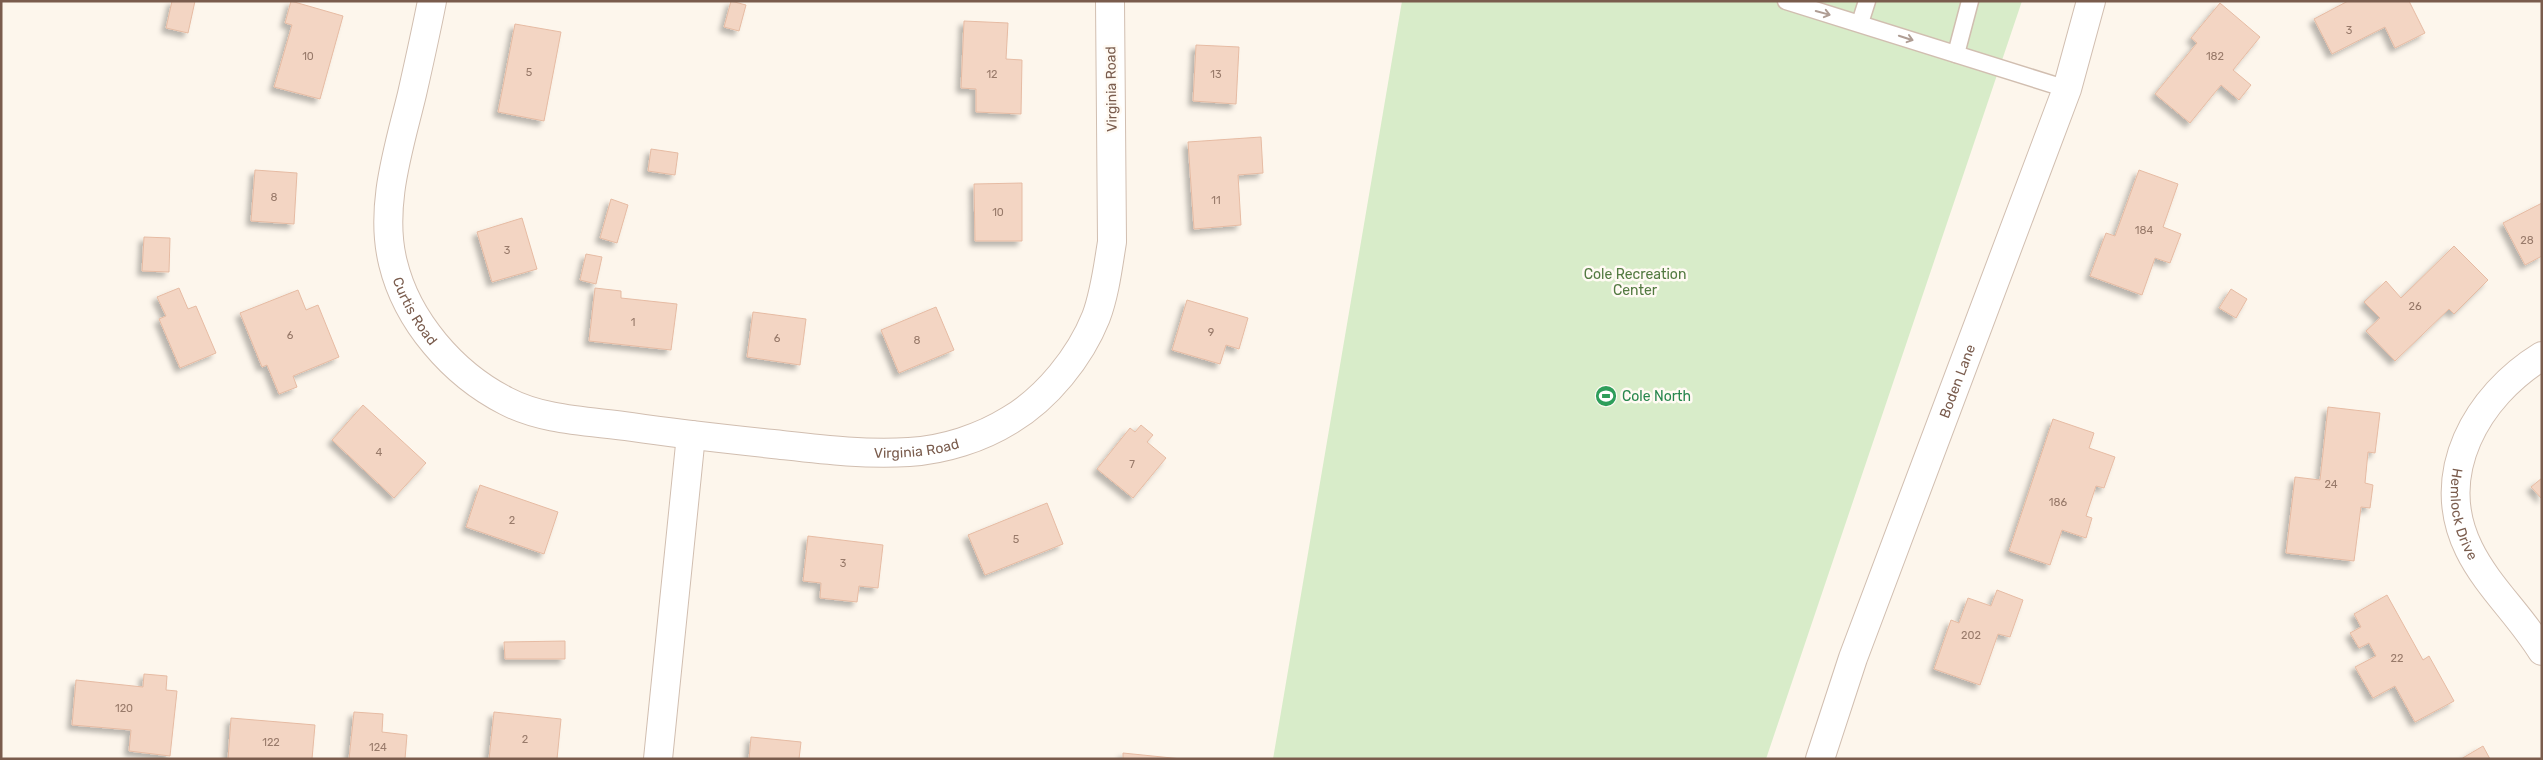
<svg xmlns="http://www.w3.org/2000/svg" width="2543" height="760" font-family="Rubik,sans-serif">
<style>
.green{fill:#d8ecc9}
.building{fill:#f3d5c3;stroke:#e6bba3;filter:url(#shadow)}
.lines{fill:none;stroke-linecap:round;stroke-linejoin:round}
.service-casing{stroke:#d1beb0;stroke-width:19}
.minor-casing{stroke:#d1beb0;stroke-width:30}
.tertiary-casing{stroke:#d1beb0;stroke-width:30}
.service{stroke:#fff;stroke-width:16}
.minor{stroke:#fff;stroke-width:28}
.tertiary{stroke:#fff;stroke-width:28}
.oneway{stroke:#af9d94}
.labels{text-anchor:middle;stroke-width:5;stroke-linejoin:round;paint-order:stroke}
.number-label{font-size:11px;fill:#987a6a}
.street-label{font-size:14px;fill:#7a5c4d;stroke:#fffaf3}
.park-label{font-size:14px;fill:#537a41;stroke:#fffaf3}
.leisure-label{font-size:14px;fill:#27864d;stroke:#fffaf3;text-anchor:start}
</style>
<defs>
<filter id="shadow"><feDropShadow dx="-4.5" dy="4.5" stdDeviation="2.5" flood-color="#0004"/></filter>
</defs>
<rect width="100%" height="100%" fill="#fdf6ec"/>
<path class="green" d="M1402 1H2022L1766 759H1273Z"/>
<g class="building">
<path d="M172 1H195L188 33 166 28Z"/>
<path d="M291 1 343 16 320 99 274 87 292 25 285 23Z"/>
<path d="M731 1 746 5 739 31 724 27Z"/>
<path d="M2348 1H2409L2425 33 2395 48 2385 27 2332 54 2314 19Z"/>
<path d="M2220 3 2260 37 2233 70 2251 85 2239 100 2221 85 2190 123 2155 94 2197 43 2191 38Z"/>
<path d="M964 21 1008 23 1006 59 1022 60 1021 114 976 112V89L961 88Z"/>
<path d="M515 24 561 32 544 121 498 112Z"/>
<path d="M1196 45 1239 47 1236 104 1193 101Z"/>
<path d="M1261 137 1263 173 1238 175 1241 225 1194 229 1188 142Z"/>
<path d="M651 149 678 153 675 175 648 171Z"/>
<path d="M255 170 297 173 294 224 251 221Z"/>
<path d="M2139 170 2178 184 2163 227 2181 234 2170 263 2155 258 2142 295 2090 276 2106 233 2115 236Z"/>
<path d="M1022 183V241H975L974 184Z"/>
<path d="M611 199 628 205 617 243 600 238Z"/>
<path d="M2542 203V256L2525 265 2503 223Z"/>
<path d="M522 218 537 269 492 282 477 232Z"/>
<path d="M144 237 170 238 169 272 142 271Z"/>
<path d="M2454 246 2488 280 2454 314 2449 309 2395 361 2366 331 2380 318 2364 302 2386 281 2401 298Z"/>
<path d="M586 254 602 257 596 284 580 280Z"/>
<path d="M179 288 188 309 196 306 216 353 180 368 159 319 166 316 157 297Z"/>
<path d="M595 288 621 291V298L677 304 671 350 589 341Z"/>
<path d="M2231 289 2247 299 2236 318 2219 308Z"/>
<path d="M298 290 306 310 318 305 339 357 293 376 297 387 279 394 267 365 262 367 240 313Z"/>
<path d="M1187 300 1248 318 1239 349 1226 345 1220 364 1172 350Z"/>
<path d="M936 307 954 350 899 373 881 330Z"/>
<path d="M753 312 806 319 800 365 747 357Z"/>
<path d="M363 405 426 463 394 498 332 440Z"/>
<path d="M2328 407 2380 413 2375 453 2368 452 2365 483 2373 485 2370 508 2361 507 2354 561 2286 553 2295 477 2320 480Z"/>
<path d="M2053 419 2094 433 2089 448 2115 457 2104 488 2096 486 2086 516 2092 518 2086 538 2062 530 2050 565 2009 551Z"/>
<path d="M1141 425 1153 435 1147 442 1166 458 1133 498 1097 469 1130 428 1135 432Z"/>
<path d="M2542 478V499L2531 487Z"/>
<path d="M480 485 558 512 544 554 466 527Z"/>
<path d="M1047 503 1063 544 985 575 968 535Z"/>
<path d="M808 536 883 545 878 588 859 586 857 602 820 598 821 583 803 581Z"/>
<path d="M1997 590 2023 600 2010 637 1998 634 1980 685 1934 669 1951 620 1959 623 1968 598 1991 606Z"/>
<path d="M2387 595 2423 660 2429 656 2454 701 2415 722 2395 686 2373 698 2355 667 2376 656 2369 643 2359 648 2350 633 2361 627 2354 614Z"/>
<path d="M565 641V659H505L504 642Z"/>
<path d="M144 674 167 676 166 690 177 691 170 756 129 751 131 730 72 725 76 680 143 687Z"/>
<path d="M354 712 383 714 382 732 407 735 405 759H349Z"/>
<path d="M494 712 561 719 557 759H489Z"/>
<path d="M231 718 315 725 312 759H228Z"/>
<path d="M751 737 801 742 799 759H749Z"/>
<path d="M2483 746 2490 759H2461Z"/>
<path d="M1123 753 1182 759H1123Z"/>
</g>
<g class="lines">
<g class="service-casing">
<g id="service">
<path d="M1786 1 2067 89"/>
<path d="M1860 23 1867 1"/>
<path d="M1956 54 1970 1"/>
</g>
</g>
<g class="minor-casing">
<g id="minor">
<path id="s1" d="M432 1C426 32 419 63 412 94 399 148 379 207 393 263 407 321 453 374 506 401 544 421 591 421 632 427 679 434 726 439 773 444 818 449 864 455 909 452 944 450 981 438 1010 420 1047 398 1080 357 1096 317 1105 293 1108 266 1112 242L1110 1"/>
<path id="s2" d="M2542 356C2477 396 2432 474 2469 549 2487 586 2520 615 2542 651"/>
<path d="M658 759 691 435"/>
</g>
</g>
<g class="tertiary-casing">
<g id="tertiary">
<path id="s3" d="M1820 759 1853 658 2067 89 2091 1"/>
</g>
</g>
<use href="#service" class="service"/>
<use href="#minor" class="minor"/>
<use href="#tertiary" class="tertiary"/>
</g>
<defs><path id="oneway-shaft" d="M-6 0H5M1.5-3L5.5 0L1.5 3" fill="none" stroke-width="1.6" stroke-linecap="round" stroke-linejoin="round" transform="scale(1.25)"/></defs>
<g class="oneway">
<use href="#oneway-shaft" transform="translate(1823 13) rotate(15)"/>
<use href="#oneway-shaft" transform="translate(1906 38) rotate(18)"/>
</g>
<defs>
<g id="stadium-disc" transform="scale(1.125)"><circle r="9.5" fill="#2e9e5b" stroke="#fffaf3"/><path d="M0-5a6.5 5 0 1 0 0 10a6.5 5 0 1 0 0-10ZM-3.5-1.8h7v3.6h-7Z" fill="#fff"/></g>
</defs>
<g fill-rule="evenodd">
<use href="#stadium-disc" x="1606" y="396"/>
</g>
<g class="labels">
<g class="number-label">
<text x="2349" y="34">3</text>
<text x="308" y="60">10</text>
<text x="2215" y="60">182</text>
<text x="529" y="76">5</text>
<text x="992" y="78">12</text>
<text x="1216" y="78">13</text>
<text x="274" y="201">8</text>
<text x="1216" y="204">11</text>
<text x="998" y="216">10</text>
<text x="2144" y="234">184</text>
<text x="2527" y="244">28</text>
<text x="507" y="254">3</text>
<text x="2415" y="310">26</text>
<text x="633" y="326">1</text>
<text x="1211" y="336">9</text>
<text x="290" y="339">6</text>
<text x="777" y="342">6</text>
<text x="917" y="344">8</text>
<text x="379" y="456">4</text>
<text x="1132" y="468">7</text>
<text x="2331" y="488">24</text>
<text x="2058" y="506">186</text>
<text x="512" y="524">2</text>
<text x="1016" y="543">5</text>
<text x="843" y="567">3</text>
<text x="1971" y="639">202</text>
<text x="2397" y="662">22</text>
<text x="124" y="712">120</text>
<text x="525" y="743">2</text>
<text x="271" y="746">122</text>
<text x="378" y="751">124</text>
</g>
<g class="street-label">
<text transform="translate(1111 89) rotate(-91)" y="5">Virginia Road</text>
<text dy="5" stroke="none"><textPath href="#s1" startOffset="320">Curtis Road</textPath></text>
<text dy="5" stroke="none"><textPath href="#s3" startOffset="402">Boden Lane</textPath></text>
<text dy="5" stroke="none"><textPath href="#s1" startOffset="866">Virginia Road</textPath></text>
<text dy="5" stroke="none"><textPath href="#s2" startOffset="191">Hemlock Drive</textPath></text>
</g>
<g class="park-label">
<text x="1635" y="279">Cole Recreation<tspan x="1635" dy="16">Center</tspan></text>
</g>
<g class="leisure-label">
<text x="1622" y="401">Cole North</text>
</g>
</g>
<rect width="2543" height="760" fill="none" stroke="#7a5c4d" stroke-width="5"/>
</svg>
